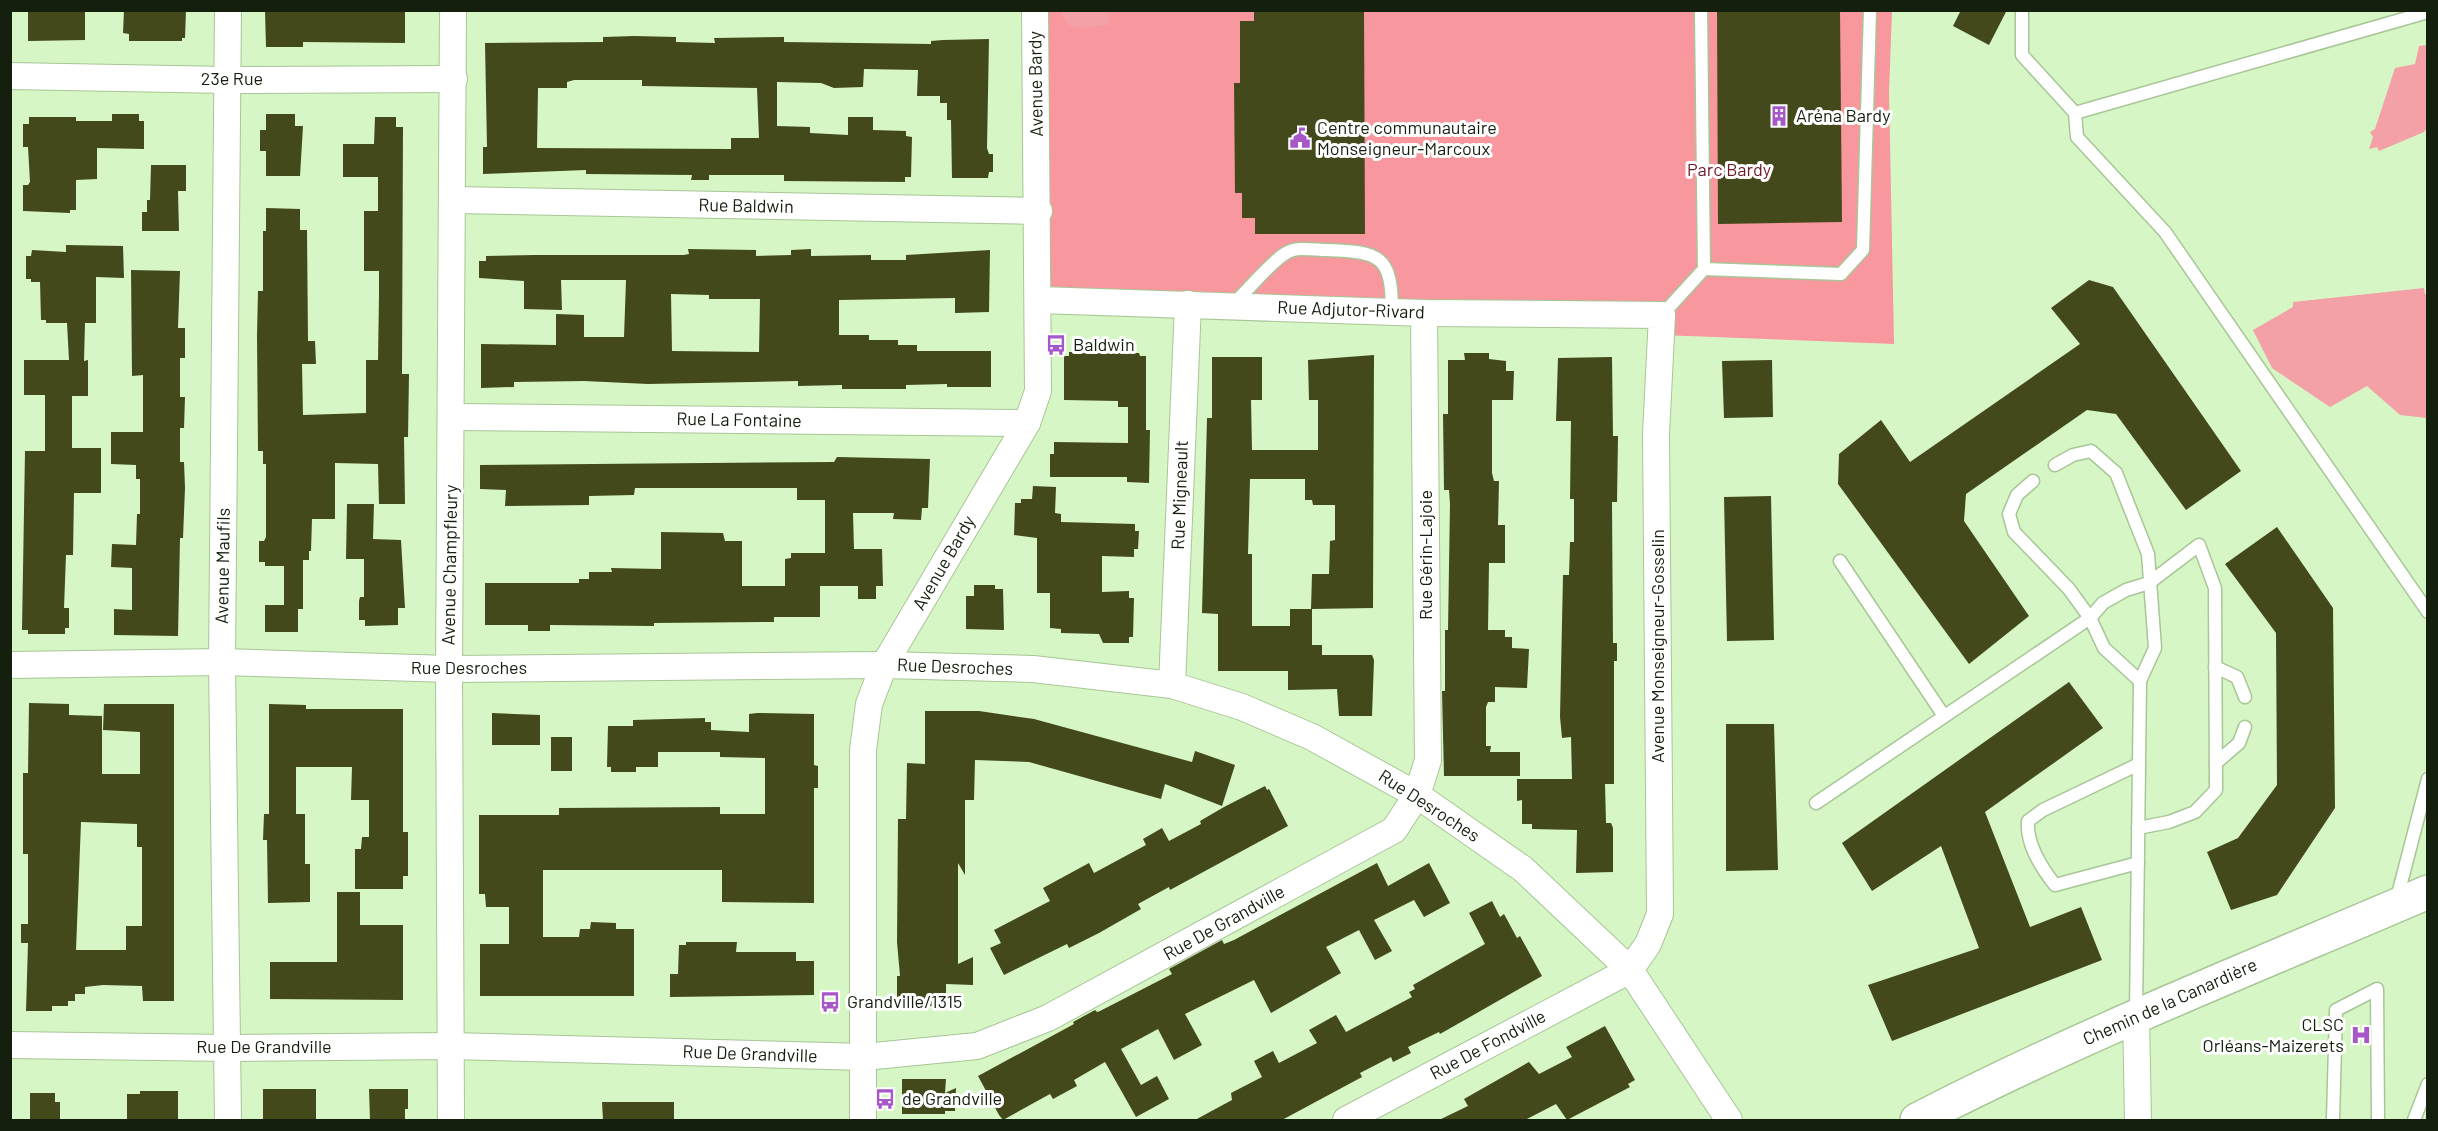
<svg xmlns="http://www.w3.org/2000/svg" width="2438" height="1131" font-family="Barlow,sans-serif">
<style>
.green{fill:#f9979f}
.forest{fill:#f3a0a6}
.building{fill:#44491c;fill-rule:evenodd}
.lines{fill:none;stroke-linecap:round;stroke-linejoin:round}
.lane-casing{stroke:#a8c697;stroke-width:15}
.street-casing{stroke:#a8c697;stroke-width:28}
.secondary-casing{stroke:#a8c697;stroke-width:36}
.lane{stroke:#fff;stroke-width:12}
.street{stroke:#fff;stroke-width:26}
.secondary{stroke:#fff;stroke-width:33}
.labels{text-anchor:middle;stroke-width:6;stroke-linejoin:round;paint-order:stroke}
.street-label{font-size:18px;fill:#141f0d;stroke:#fff}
.poi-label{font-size:18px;fill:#141f0d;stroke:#fff;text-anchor:start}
.park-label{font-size:18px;fill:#6e1929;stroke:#fff}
</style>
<rect width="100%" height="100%" fill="#d6f6c5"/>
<path class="green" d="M1035 11H1892L1889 92 1894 344 1661 335 1662 315 1039 300Z"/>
<g class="forest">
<path d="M1060 11H1109V25L1079 28 1068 25Z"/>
<path d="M2427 45V128L2424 132 2379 151 2377 147 2369 149 2373 137 2370 132 2375 129 2395 68 2415 64 2419 46Z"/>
<path d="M2424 288 2425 294H2428L2427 418 2400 415 2367 386 2330 407 2272 368 2253 330 2293 307V302Z"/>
</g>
<g class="building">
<path d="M28 10H85V40L28 41Z"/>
<path d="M124 10H186L185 38H182V41H129V34L123 33Z"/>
<path d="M265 10 405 12V43L303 42V47H266Z"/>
<path d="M1254 10H1364L1365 234H1255V218H1242V193H1235L1234 83H1240V21H1254Z"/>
<path d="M1717 10H1840L1842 222 1718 224Z"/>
<path d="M1961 10H2007L1989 45 1953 26Z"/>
<path d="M634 36 676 37V42L715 43 714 38 784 37V42L931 44V41L943 40 989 39 987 148 989 154H993V172H989L988 178H952L951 120H947V103H940V96H917L918 70 864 69 863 87 834 88 821 83 777 82V126L810 127V133L848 135V117H873V130L906 131V136L912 137 911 177H905V182L784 181V175H709V180H691L692 175 586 174V170L483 174V147H487L485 43 603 42V37ZM574 80H642V86L757 88 759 138H731V149L537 148 538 88H567V82Z"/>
<path d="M112 114H139V121H144V149L97 148V179L76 180V210H70V213L23 211V185H28L30 182 28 147H23V124H29V117H76V121H112Z"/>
<path d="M266 114H295V126H303L300 176H266V151H260V130H266Z"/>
<path d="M375 117H396V127H403L402 374H409L408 437H404L405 504H379L378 464 335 463V519H312L311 551H309V560H303V609H298V632H265V605H284V566H265V562H259V541H264L266 537V464H263V451H258L257 336 258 291H263V231H266V208L300 209V230H307L308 341H315L316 364H302L303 415 366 413V360H378L379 295V271H364V211H378V177H343V144H374Z"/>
<path d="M151 165H186V191H178L179 231H142V212H147V200H150Z"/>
<path d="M66 245 123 246 124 278 96 277V323H85L84 361 88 360V396H72V448H101V493H74L73 555H66L64 608H69V628H65V634H28V630H22L25 451H45V395H24V360H69L67 323H46V320H41L40 282H31V279H26V256H31L32 250 66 252Z"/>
<path d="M688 249 756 250V256L791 255V250L811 249V256L871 255V260H906V255L990 250 989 312 955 313V298L839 300V335H869V340H898V345H917V351H991V387H947V384L906 385V389H842V385L798 386V381L648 384 584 381 514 382V387L481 388V344L556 345V314L584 315V337H624L626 280H561L562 310 524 309V281L479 278V261H486V256L535 255H684L689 254ZM671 294 709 295V299H760L759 352 672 351Z"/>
<path d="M131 270 180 271 178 328H185V358H180V397H185L184 428H180V462H184L185 488 183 538H180L178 636 114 635V609L132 610V568L111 567 112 544 136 545 137 514H140V479H136V465L111 464V432H143V375L132 376Z"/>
<path d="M2089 280 2113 287 2241 471 2186 510 2116 414 2087 410 1966 494 1964 521 2029 616 1969 664 1838 484 1839 454 1881 420 1910 462 2080 344 2051 308Z"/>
<path d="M1069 352 1139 353 1140 356H1146V430H1150L1149 483 1127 482V477H1050V454H1054V442L1128 443V407H1118V401L1064 400V356H1069Z"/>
<path d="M1464 353H1489V359L1506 361V371H1514L1513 400H1492V473L1494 481H1499L1498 525H1505V563H1489L1488 630H1505V637H1512V648L1529 649 1527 688 1495 687V702H1488L1486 707V746H1491L1490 752H1520V776H1444L1442 691H1445V630H1448L1450 504 1449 490H1444L1443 414H1448V360H1465Z"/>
<path d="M1374 355 1373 608 1312 609V645H1322V655H1372L1374 660 1372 716H1339L1337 689 1288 690V671H1218V614L1202 613 1207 418H1212V357H1262V400H1251L1252 450H1318V400H1309L1308 360ZM1250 479H1305V500H1312L1313 505H1335V540L1330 541 1329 574H1312L1311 609H1290V626H1252V554H1248Z"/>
<path d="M1612 357 1613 436H1618L1617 502H1612L1613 643H1617V661H1614V784H1605L1606 823H1611L1613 828V872L1576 873 1577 830 1532 829V824H1522V800L1517 801V779H1572L1571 737 1562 738 1560 717 1563 575H1569L1570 542H1574V499H1570L1571 421H1556L1558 358Z"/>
<path d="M1772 360 1773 417 1724 418 1722 361Z"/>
<path d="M837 457 930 459 928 508H922L921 520 893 519 894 513H853L854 549H882L883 586H876V599H858V586H820V617H774V622L654 623V626L550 625V631H528V625H485V583H579V579H589V572H612L611 568 661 569V532L723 533 725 541H742V586H785V559L791 558V553H825V500H797V488H635L634 495 589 496V505L505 506 506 490 480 489V465L834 462Z"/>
<path d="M1033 486 1056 487 1055 513 1061 514V522L1135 524V531H1139L1138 549H1134V557L1102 556V592L1129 591V598H1134L1133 637H1129V643H1103L1099 634 1061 633V629L1050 628V593H1037V538L1014 535 1015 503H1021V499H1032Z"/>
<path d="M1771 496 1774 640 1727 641 1724 497Z"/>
<path d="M347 504H374L373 539 401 540 405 608H398V625L365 626V620H359V601L360 597H364V559H346Z"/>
<path d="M2277 527 2333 608 2335 808 2277 895 2231 910 2207 852 2238 838 2277 785 2276 633 2225 564Z"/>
<path d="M974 585H995V589H1003L1004 630 966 629V596H974Z"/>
<path d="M2069 682 2103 728 1985 812 2030 927 2081 907 2102 960 1892 1041 1868 985 1979 948 1941 846 1872 891 1842 843Z"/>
<path d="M29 703 69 704V715L102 716V774H140V732L103 730 104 704H174V1001H143L142 986 103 985 85 987V994H75V1001H68V1006H52V1011H26L28 943H21V924H28V854H23V773H28ZM81 822 137 824V847H142V926H126V950H76Z"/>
<path d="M269 704 306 705V709H403V832H408V876H403V889H355V849H361L362 837H369V800H351L352 767H296V814H305V864H310V902L268 903 267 840H263L264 814H269Z"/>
<path d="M925 711H979L1034 719 1192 762 1195 751 1235 765 1222 806 1165 784 1161 799 1029 762 975 760 974 800H965V875L958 863V964L973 957V985L946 984V999H938V1006H897V976H900L897 942 898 819H906L907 763 925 764Z"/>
<path d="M492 713 540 715V745H492Z"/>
<path d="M757 713 814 714V765L818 766V788H814V903L722 902V870H543V937H579L580 929H590L591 922 616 923V929H634V996H480V944H509V907H486L485 894H479V815H559V808L720 807V814H765V758L720 757V752H658V767H636V772H611V767H607L608 726H633V720L705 718V722H711V730L749 732V714Z"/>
<path d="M1726 724H1774L1778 870 1726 871Z"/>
<rect x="551" y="737" width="21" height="34"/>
<path d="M1265 786 1267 790 1269 789 1288 826 1170 890 1169 887 1138 904 1141 909 1099 933 1069 948 1067 944 1004 975 990 948 1001 943 994 930 1050 901 1043 888 1089 863 1094 873 1146 845 1143 839 1162 828 1169 841 1201 824 1200 821 1224 807Z"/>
<path d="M1377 863 1388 886 1429 863 1450 903 1424 917 1414 900 1374 920 1392 951 1375 960 1359 930 1326 947 1341 973 1271 1013 1254 980 1185 1014 1202 1045 1174 1060 1158 1029 1121 1049 1141 1085 1157 1076 1169 1099 1136 1117 1105 1062 1074 1080 1077 1086 1053 1099 1050 1094 1003 1120 999 1115 978 1076 1074 1024 1073 1022 1095 1010 1097 1012 1100 1011 1172 974 1169 969 1222 940 1224 944 1234 940Z"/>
<path d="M337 892H360V925H403V1000L270 999V962H337Z"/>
<path d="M1492 901 1500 917 1504 914 1517 938 1520 936 1542 976 1440 1034 1439 1032 1408 1047 1411 1053 1393 1062 1391 1057 1360 1073 1362 1077 1282 1120H1195L1232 1100 1231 1093 1262 1077 1254 1061 1273 1051 1279 1063 1317 1043 1309 1030 1336 1015 1346 1032 1412 997 1409 992 1415 989 1413 985 1485 944 1469 913Z"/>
<path d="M686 942H737L736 952H796V961H814V995L670 997V974H678L679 945H686Z"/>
<path d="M1605 1026 1635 1080 1628 1084 1630 1087 1567 1120 1556 1104 1525 1120H1439L1468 1106 1464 1099 1529 1062 1539 1074 1572 1057 1566 1047Z"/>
<path d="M902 1079H946L945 1093 956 1088 955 1111H945V1114H902Z"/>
<rect x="263" y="1089" width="53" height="31"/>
<path d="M369 1089H408V1109H405V1119L370 1120Z"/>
<path d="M140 1091H178V1120H127V1094H140Z"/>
<path d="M30 1093H55V1102H60V1120H30Z"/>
<path d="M602 1102H674V1120H603Z"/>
</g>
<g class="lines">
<g class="lane-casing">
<g id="lane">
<path d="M1701 10 1704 269 1841 274 1863 250 1870 10"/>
<path d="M2022 10V55L2075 113 2077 137 2165 232 2428 612"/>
<path d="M2075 113 2428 12"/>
<path d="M1233 304C1249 290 1269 263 1286 253 1297 246 1314 250 1327 250 1380 252 1392 255 1392 312"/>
<path d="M1662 315 1704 269"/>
<path d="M2033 481 2017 495 2009 514 2014 532 2069 589 2090 618 2104 648 2140 681 2155 648 2148 554 2116 473 2091 451 2073 455 2055 465"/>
<path d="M1840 561 1944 716"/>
<path d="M2215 667 2237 677 2245 697"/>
<path d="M2216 763 2239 743 2245 727"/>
<path d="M1816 803 2090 618 2103 603 2126 590 2149 583 2199 545 2215 588 2216 790 2195 812 2169 822 2138 828"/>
<path d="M2138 863 2055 885C2041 867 2026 844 2028 821L2043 810 2139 764"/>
<path d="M2396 902 2428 779"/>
<path d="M2136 1014 2140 681"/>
<path d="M2333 1120 2336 1010 2377 989 2378 1120"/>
<path d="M2414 1120 2428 1084"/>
</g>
</g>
<g class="street-casing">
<g id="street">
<path d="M228 10 222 662 228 1120"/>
<path d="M10 76 228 80 454 79"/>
<path d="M453 200 1039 211"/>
<path d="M1039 300 1424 313 1662 315 1656 434 1660 914 1648 944 1630 970 1346 1120"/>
<path d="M452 417 1027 423"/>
<path d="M10 665 222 662 449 669 884 665 1033 669 1172 685 1242 707 1312 737 1417 795 1523 869 1630 970 1729 1120"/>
<path d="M1172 685 1188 304"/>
<path d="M2136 1015 2138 1120"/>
<path d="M10 1045 228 1048 451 1046 864 1057 977 1046 1048 1018 1394 830 1417 795 1428 760 1424 313"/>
<path d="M451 1120 449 669 453 10"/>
<path d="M863 1120V750L869 704 884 665 1027 423 1038 391 1035 10"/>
</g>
</g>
<g class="secondary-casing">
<path id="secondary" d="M1917 1120C2083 1034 2256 966 2428 892"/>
</g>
<use href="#lane" class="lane"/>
<use href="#street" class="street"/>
<use href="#secondary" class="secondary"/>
</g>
<defs>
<g id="building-bare" transform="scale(1.62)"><path d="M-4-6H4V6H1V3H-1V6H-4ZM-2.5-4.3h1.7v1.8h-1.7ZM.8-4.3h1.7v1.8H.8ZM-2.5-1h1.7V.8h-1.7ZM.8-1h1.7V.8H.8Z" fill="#a757c8" stroke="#fff" stroke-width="2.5" paint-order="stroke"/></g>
<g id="civic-bare" transform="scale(1.62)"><path d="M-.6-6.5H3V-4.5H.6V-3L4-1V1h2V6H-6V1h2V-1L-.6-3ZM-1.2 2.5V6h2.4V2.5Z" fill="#a757c8" stroke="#fff" stroke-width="2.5" paint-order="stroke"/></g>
<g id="bus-bare" transform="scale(1.62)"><path d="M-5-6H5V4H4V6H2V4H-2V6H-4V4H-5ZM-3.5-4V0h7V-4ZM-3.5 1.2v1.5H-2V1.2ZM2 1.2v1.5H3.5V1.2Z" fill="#a757c8" stroke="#fff" stroke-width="2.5" paint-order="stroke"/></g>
<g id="hospital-bare" transform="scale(1.62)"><path d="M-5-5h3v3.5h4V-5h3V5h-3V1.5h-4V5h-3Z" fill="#a757c8" stroke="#fff" stroke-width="2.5" paint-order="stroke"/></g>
</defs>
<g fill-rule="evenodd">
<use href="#building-bare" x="1779" y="116"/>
<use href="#civic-bare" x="1300" y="138"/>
<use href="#bus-bare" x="1056" y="345"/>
<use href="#bus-bare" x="830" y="1002"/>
<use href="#hospital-bare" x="2361" y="1035"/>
<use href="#bus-bare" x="885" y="1099"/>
</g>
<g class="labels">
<g class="street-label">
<text x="232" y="85">23e Rue</text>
<text transform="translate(1036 84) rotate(-91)" y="6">Avenue Bardy</text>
<text transform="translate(746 206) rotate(1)" y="6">Rue Baldwin</text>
<text transform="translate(1351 310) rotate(2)" y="6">Rue Adjutor-Rivard</text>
<text transform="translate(739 420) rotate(1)" y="6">Rue La Fontaine</text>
<text transform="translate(1180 495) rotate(-88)" y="6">Rue Migneault</text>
<text transform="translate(1426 555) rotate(-90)" y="6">Rue Gérin-Lajoie</text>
<text transform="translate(944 563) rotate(-60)" y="6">Avenue Bardy</text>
<text transform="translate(450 565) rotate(-89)" y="6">Avenue Champfleury</text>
<text transform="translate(223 566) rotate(-89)" y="6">Avenue Maufils</text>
<text transform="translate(1658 646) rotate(-90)" y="6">Avenue Monseigneur-Gosselin</text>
<text transform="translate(955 667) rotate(2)" y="6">Rue Desroches</text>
<text x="469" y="674">Rue Desroches</text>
<text transform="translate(1429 806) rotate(33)" y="6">Rue Desroches</text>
<text transform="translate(1224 923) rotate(-29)" y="6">Rue De Grandville</text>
<text transform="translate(2170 1002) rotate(-24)" y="6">Chemin de la Canardière</text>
<text transform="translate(1488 1045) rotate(-28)" y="6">Rue De Fondville</text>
<text x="264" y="1053">Rue De Grandville</text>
<text transform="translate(750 1054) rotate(2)" y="6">Rue De Grandville</text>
</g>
<g class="poi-label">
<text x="1796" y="122">Aréna Bardy</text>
<text x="1317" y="134">Centre communautaire<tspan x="1317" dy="21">Monseigneur-Marcoux</tspan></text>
<text x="1073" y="351">Baldwin</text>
<text x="847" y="1008">Grandville/1315</text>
<text x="2344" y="1031" text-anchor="end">CLSC<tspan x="2344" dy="21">Orléans-Maizerets</tspan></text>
<text x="902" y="1105">de Grandville</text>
</g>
<g class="park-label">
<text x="1729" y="176">Parc Bardy</text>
</g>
</g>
<rect width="2438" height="1131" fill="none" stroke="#141f0d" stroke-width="24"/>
</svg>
